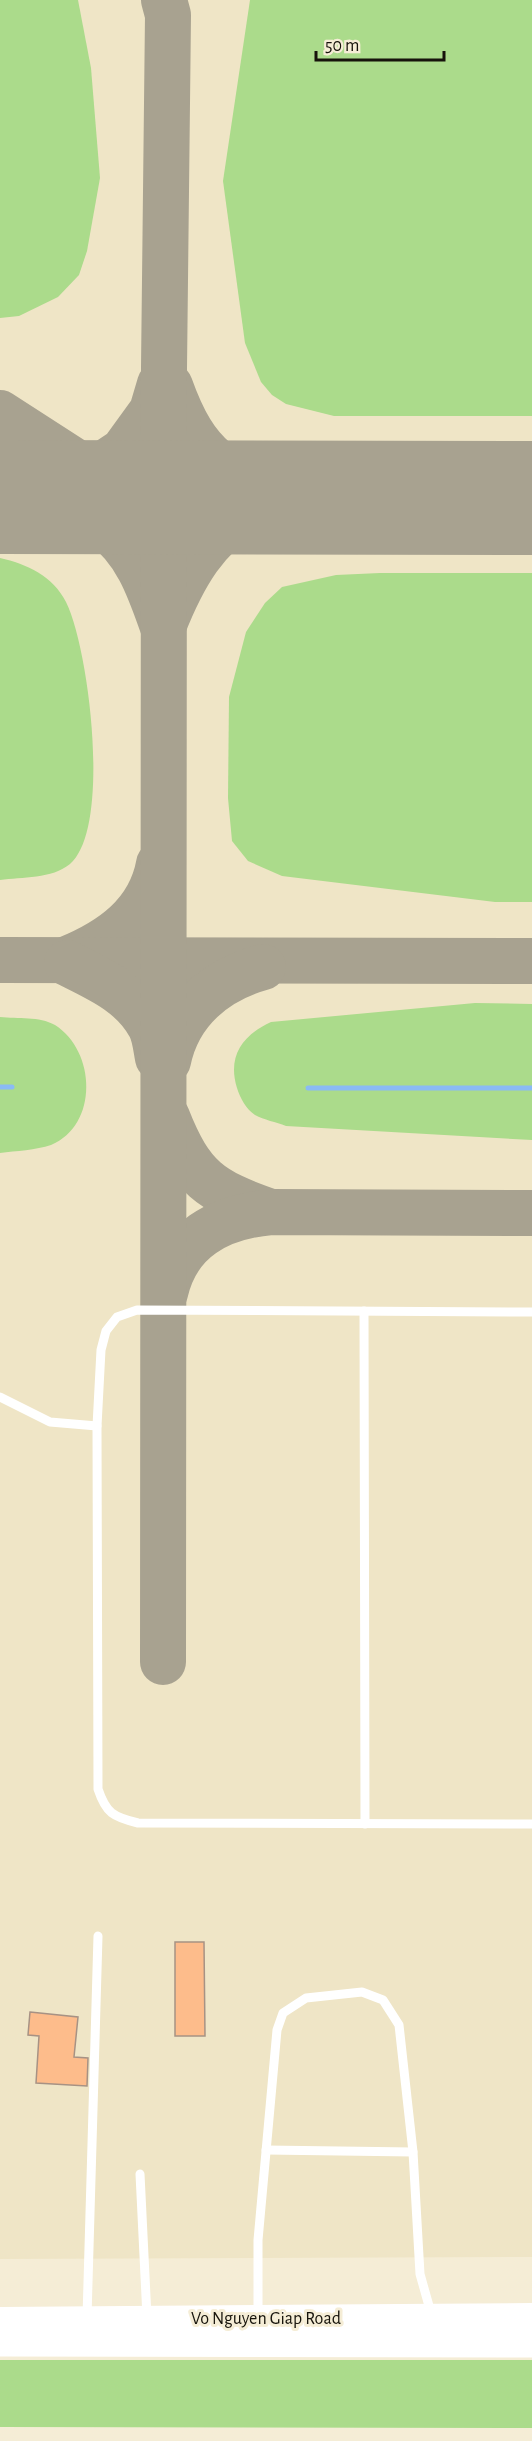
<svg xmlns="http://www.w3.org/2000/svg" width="532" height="2441" font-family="'Alegreya Sans',sans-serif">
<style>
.built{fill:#efe5c6}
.green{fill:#abdb8b}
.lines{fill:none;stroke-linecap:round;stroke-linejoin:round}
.stream{stroke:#8abaf5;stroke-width:5}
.taxiway{stroke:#a8a290;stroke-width:46}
.runway{stroke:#a8a290;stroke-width:114}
.building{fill:#fdbc8b;stroke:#a79284;stroke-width:1.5}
.lane{stroke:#fff;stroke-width:9}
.secondary{stroke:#fff;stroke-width:26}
.highway{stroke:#fff;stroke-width:33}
.labels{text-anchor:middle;stroke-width:6;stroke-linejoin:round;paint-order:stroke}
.street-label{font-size:18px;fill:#16130b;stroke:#f5edd6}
</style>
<rect width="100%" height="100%" fill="#f5edd6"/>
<path class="built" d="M0 0H532V2257L0 2259Z"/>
<g class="green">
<path d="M0 0H78L91 68 100 178 87 251 79 275 58 297 19 316 0 318Z"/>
<path d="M250 0H532V416H334L286 404 272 395 261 382 245 343 223 181Z"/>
<path d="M0 558C27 564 53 576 66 602 89 648 112 828 70 864 52 879 22 877 0 880Z"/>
<path d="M380 573H532V902H495L282 876 248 861 232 841 228 798 229 697 246 632 265 603 282 587 336 575Z"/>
<path d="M475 1003 532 1004V1140L286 1126C276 1122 264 1120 255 1115 246 1109 240 1098 237 1088 227 1056 243 1035 271 1022Z"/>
<path d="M0 1017C18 1019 39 1016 55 1025 96 1051 99 1125 51 1145 36 1150 16 1151 0 1153Z"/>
<path d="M0 2360H532V2428L0 2427Z"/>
</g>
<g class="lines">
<g class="stream">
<path d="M0 1087H12"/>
<path d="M308 1088H532"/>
</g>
<g class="taxiway">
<path d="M160 384 152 411 123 451 54 497C70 506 88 514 102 525 137 550 150 590 163 627 181 581 207 530 256 509 268 504 283 501 296 497"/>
<path d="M170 386C196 459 224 475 296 497"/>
<path d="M0 413 93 473 112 496"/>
<path d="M67 959C111 941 150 914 159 864"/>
<path d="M0 960 532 961"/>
<path d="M67 963C99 979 132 993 150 1026 155 1035 156 1048 158 1058"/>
<path d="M168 1061C178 1011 216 980 263 967"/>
<path d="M167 1117C191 1178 210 1191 271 1212"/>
<path d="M165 1293C177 1239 219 1217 271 1212L532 1213"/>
<path d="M163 1662 164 368 168 15 164 0"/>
</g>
<path class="runway" d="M0 497 532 498"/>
</g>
<g class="building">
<path d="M175 1942H204L205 2036H175Z"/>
<path d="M30 2012 78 2017 74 2057 88 2058 87 2086 36 2083 39 2036 28 2035Z"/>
</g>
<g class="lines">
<g class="lane">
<path d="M364 1311 365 1824"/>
<path d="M532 1312 137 1310 117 1317 106 1331 101 1350 97 1426 98 1789C106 1813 113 1817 138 1823L532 1824"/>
<path d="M0 1397 50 1422 97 1426"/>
<path d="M266 2150 413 2152"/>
<path d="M140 2174 147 2317"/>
<path d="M87 2317 98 1936"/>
<path d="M258 2317V2240L277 2030 283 2013 306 1998 362 1992 383 2000 399 2025 413 2152 420 2274 431 2313"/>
</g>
<path class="secondary" d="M0 2320 532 2316"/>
<path class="highway" d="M0 2340 532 2341"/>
</g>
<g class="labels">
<g class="street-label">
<text x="266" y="2324">Vo Nguyen Giap Road</text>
</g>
</g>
<path d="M316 51v9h128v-9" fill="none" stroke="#16130b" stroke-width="3"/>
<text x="325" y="51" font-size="18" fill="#16130b" stroke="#f5edd6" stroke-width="4.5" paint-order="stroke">50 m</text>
</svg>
